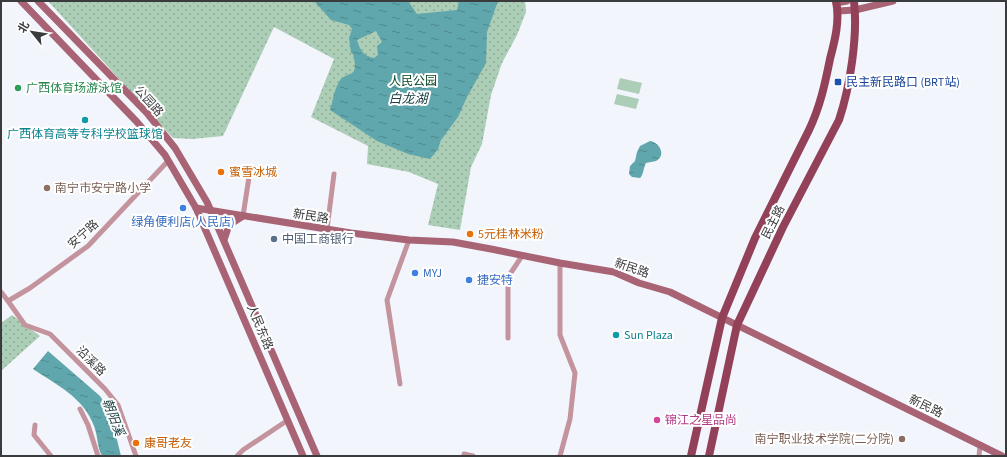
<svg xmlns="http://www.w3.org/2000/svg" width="1007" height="457" font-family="'Source Sans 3','Noto Sans SC',sans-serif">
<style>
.park{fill:url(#park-dots)}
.pitch{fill:#accdb6}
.water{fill:url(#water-ripples);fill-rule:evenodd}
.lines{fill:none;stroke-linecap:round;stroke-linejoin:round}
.minor{stroke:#c4949e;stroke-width:5}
.secondary{stroke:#a86475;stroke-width:7}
.primary{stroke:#924158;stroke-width:8}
.transit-dot{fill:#1a4fb4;stroke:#fff;stroke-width:1.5}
.leisure-dot{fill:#2e9e5b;stroke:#fff;stroke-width:1.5}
.culture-dot{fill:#0f9aa8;stroke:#fff;stroke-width:1.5}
.food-dot{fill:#e8710a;stroke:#fff;stroke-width:1.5}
.education-dot{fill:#8d6e63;stroke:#fff;stroke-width:1.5}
.shop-dot{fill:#3f7fe0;stroke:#fff;stroke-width:1.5}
.service-dot{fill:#5c6f8a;stroke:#fff;stroke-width:1.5}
.hotel-dot{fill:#d1479c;stroke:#fff;stroke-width:1.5}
.labels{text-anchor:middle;stroke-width:4;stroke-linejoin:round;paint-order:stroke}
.park-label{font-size:12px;fill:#003f1f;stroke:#fff}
.transit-label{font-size:12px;fill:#164399;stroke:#fff;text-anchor:start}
.leisure-label{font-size:12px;fill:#27864d;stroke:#fff;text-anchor:start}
.street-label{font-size:12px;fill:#3a3b3d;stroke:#fff}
.culture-label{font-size:12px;fill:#0d838f;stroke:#fff}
.food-label{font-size:12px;fill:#c56008;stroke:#fff;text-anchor:start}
.education-label{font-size:12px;fill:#785e54;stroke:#fff;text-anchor:start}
.shop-label{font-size:12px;fill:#366cbe;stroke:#fff;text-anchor:start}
.service-label{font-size:12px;fill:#4e5e75;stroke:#fff;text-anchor:start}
.hotel-label{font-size:12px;fill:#b23c85;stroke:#fff;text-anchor:start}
.water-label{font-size:13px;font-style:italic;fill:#1d4043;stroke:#fff}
</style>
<defs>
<pattern id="park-dots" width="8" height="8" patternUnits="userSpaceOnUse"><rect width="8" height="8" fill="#accdb6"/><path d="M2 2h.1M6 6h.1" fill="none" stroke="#8da895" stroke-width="1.8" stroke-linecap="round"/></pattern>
<pattern id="water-ripples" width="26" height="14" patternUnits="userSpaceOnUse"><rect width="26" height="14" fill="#5fa7ac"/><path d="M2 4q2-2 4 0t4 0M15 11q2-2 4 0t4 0" fill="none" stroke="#4f898d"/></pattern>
</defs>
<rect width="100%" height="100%" fill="#f3f5fc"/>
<g class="park">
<path d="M48 1H525L526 12 517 35 502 63 491 95 482 144 471 167 460 230 428 225 438 184 409 172 367 164 368 146 311 117 334 59 274 27 223 136 192 139 173 138Z"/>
<path d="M12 315 40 336 1 371V323Z"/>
</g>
<g class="pitch">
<path d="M620 78 642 83 639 94 617 89Z"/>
<path d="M617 94 639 99 636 109 614 104Z"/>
</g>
<g class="water">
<path d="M316 1H408L417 14 457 10 459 1H498L487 32 486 63 467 97 458 117 441 140 438 149 430 159 408 154 377 141 330 110C333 101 334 90 339 82 347 69 360 81 353 54L351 53 349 38 352 29 349 25 331 20 316 3ZM376 31 382 42 377 46 378 55 374 58C363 56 360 50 357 40Z"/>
<path d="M650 141C659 142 667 155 656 161 653 162 649 162 646 163 643 168 644 174 640 178L632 177 629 174 630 166 635 161 637 152 640 146Z"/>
<path d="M48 351 100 396 110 411 121 456H102C97 447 98 436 94 426 84 398 57 385 33 369Z"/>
</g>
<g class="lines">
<g class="minor">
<path d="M243 216 249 177"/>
<path d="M327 229 334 174"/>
<path d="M1 292 8 301 30 288 88 246 168 161"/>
<path d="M8 301 25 325 50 334 105 389 118 405 136 456"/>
<path d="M508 338V277L522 256"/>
<path d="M400 384 387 300 409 240"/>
<path d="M80 409 88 425 98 456"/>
<path d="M35 425 34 435 51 456"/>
<path d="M464 454 473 456"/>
<path d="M237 456 243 450 288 420"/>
<path d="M560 456 570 419 575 373 560 335V263"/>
<path d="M979 456 980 445"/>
</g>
<g class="secondary">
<path d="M21 1 137 122 165 155 196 208 303 456"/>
<path d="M38 1 147 113 175 148 207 202 317 456"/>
<path d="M836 3 847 1"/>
<path d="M838 11 855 10 893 1"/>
<path d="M196 208 351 233 409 240 453 242 491 249 560 263 614 272 639 283 670 292 1002 456"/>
<path d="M224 240 229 225 243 216"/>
</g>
<g class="primary">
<path d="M691 456 722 318 755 238 809 130C820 107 825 84 830 59 835 40 840 21 836 1"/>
<path d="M709 456 737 325 783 227 839 120C850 87 858 36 854 1"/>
</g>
</g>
<rect class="transit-dot" x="834" y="78" width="8" height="8" rx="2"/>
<circle class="leisure-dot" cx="18" cy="88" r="4"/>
<g class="culture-dot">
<circle cx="85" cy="120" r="4"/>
<circle cx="616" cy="335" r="4"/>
</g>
<g class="food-dot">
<circle cx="221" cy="172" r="4"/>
<circle cx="470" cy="234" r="4"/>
<circle cx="136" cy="443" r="4"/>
</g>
<g class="education-dot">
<circle cx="47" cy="188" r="4"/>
<circle cx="902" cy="439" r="4"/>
</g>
<g class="shop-dot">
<circle cx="183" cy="208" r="4"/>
<circle cx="415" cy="273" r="4"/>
<circle cx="469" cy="280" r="4"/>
</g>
<circle class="service-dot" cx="274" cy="239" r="4"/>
<circle class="hotel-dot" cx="657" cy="420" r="4"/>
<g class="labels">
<g class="park-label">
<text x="413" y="85">人民公园</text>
</g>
<g class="transit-label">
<text x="846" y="86">民主新民路口 (BRT站)</text>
</g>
<g class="leisure-label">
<text x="26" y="92">广西体育场游泳馆</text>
</g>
<g class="street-label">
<text transform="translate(149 101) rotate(48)" y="4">公园路</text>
<text transform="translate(311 216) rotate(9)" y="4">新民路</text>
<text transform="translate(773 222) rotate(-63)" y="4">民主路</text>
<text transform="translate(83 234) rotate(-42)" y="4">安宁路</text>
<text transform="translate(632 268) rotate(19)" y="4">新民路</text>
<text transform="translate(260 327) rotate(67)" y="4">人民东路</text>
<text transform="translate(91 361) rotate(45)" y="4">沿溪路</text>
<text transform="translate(926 406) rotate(26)" y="4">新民路</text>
</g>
<g class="culture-label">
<text x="85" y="138">广西体育高等专科学校篮球馆</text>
<text x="624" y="339" text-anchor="start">Sun Plaza</text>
</g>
<g class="food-label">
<text x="229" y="176">蜜雪冰城</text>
<text x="478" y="238">5元桂林米粉</text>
<text x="144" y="447">康哥老友</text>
</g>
<g class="education-label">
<text x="55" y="192">南宁市安宁路小学</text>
<text x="894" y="443" text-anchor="end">南宁职业技术学院(二分院)</text>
</g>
<g class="shop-label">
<text x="183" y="226" text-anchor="middle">绿角便利店(人民店)</text>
<text x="423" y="277">MYJ</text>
<text x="477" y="284">捷安特</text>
</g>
<g class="service-label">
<text x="282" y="243">中国工商银行</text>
</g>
<g class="hotel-label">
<text x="665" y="424">锦江之星品尚</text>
</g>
<g class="water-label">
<text x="408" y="103">白龙湖</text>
<text transform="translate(114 417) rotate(69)" y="5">朝阳溪</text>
</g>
</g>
<rect width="1007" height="457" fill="none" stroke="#3a3b3d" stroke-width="4"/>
<g transform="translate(32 32) rotate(300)" stroke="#ffffff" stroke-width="3" paint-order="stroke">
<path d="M0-3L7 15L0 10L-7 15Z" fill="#3a3b3d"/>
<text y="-6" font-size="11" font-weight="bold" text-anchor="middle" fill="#3a3b3d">北</text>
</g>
</svg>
